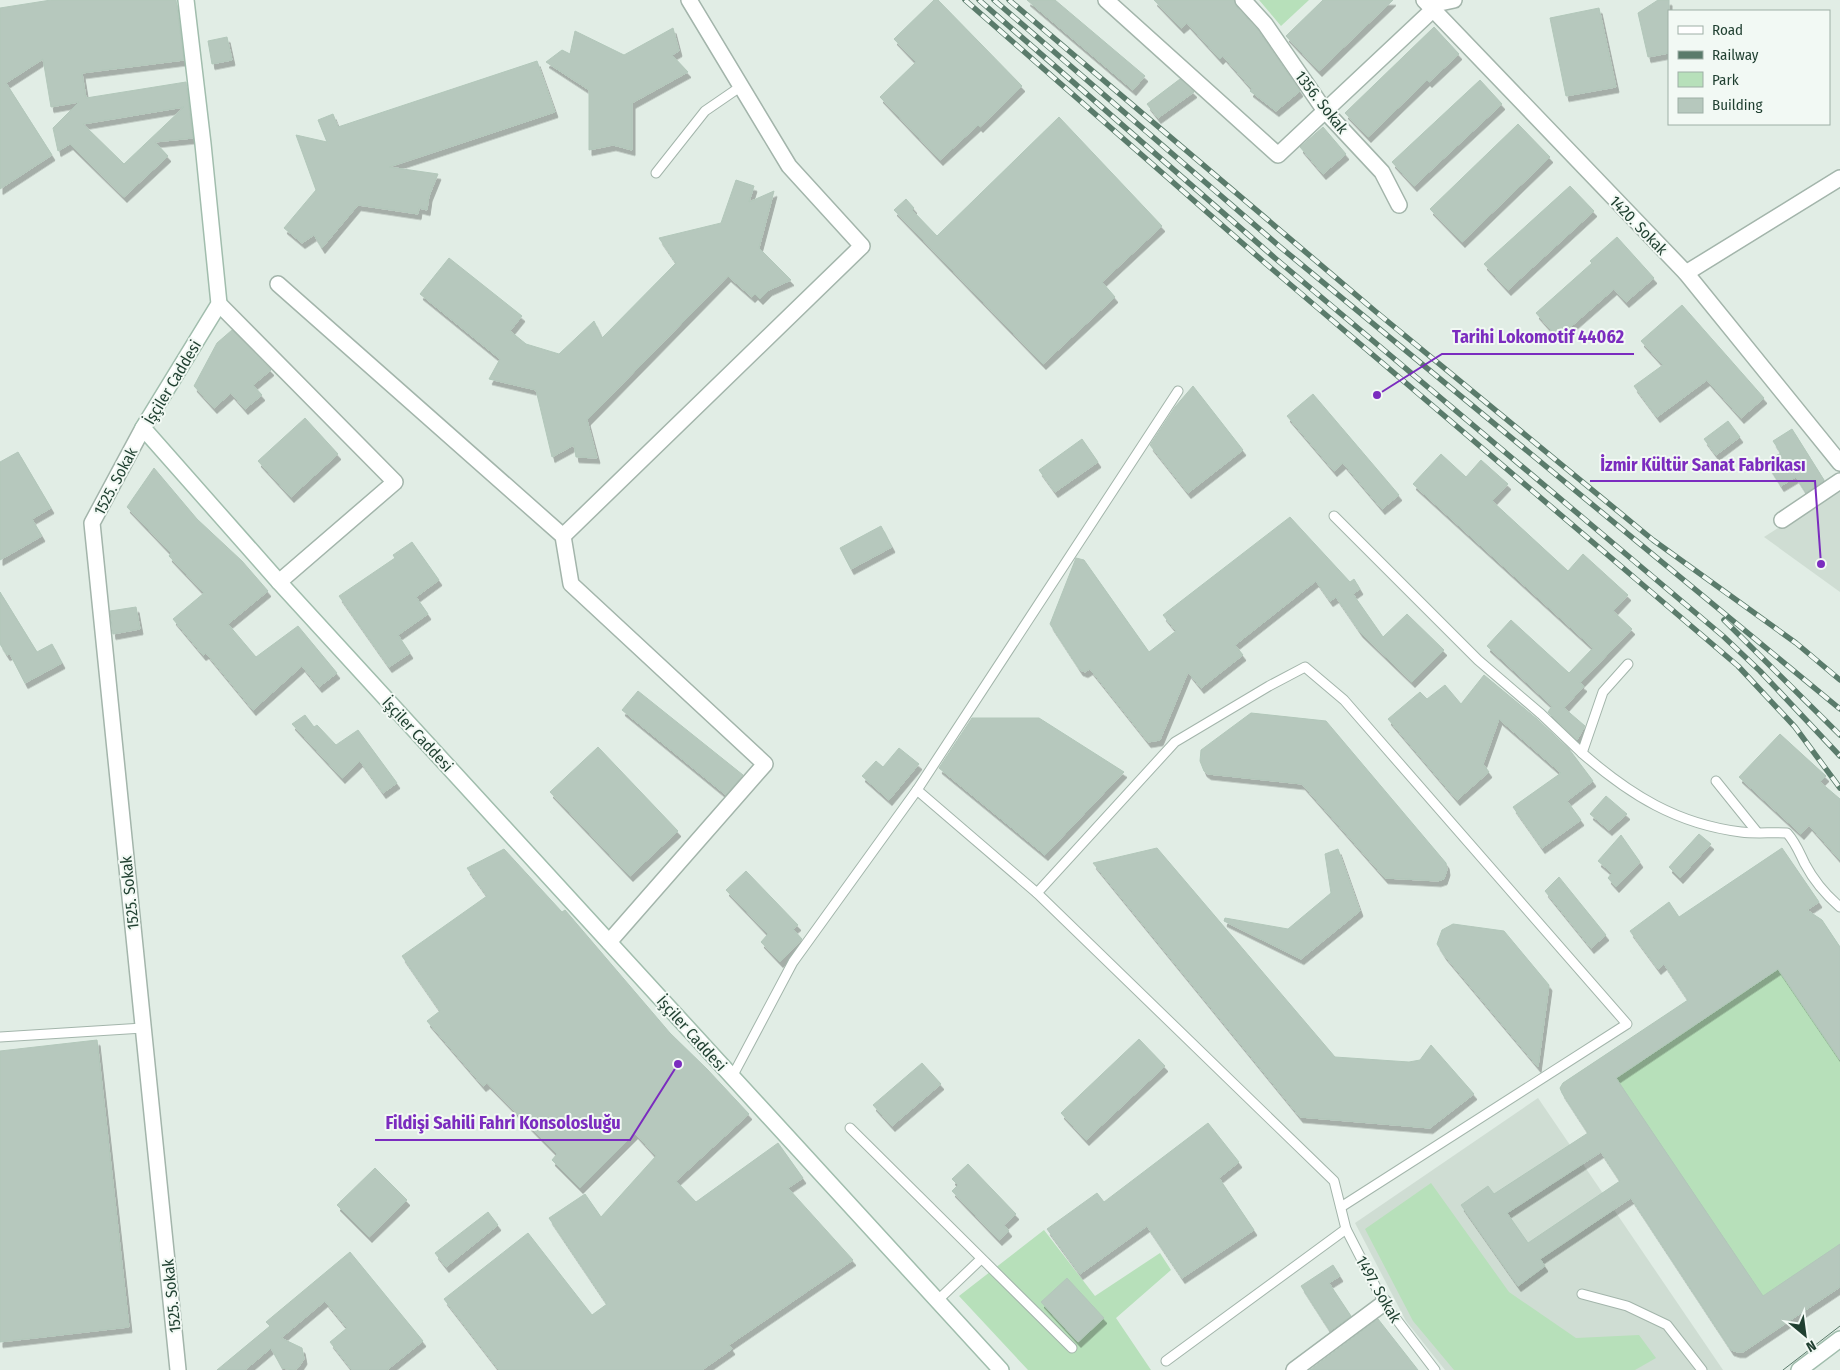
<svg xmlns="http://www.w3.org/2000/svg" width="1840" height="1370" font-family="'Fira Sans Condensed',sans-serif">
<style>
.built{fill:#cfddd3}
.green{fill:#b7e0ba}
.building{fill:#b6c8bd;stroke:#b2c7ba;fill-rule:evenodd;filter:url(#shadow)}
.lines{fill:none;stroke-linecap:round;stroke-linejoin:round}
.lane-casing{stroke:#a3b5ab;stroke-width:11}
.street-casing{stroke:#a3b5ab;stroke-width:18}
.secondary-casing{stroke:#a1bdad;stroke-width:18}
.lane{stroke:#fff;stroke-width:9}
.street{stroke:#fff;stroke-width:15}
.secondary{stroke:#fff;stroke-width:15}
.tram{stroke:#5a7b6b;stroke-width:1}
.rail-casing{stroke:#5a7b6b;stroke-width:5.5}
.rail{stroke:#f2f9f4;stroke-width:4;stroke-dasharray:11;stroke-linecap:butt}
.labels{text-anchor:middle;stroke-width:4;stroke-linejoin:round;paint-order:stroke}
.street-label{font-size:16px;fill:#1f3f30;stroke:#f2f9f4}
.leader{fill:none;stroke:#7b2cbf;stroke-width:2}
.callout-dot{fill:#7b2cbf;stroke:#f2f9f4;stroke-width:2}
.callout-label{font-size:18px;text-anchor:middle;font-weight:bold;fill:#7b2cbf;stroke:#f2f9f4;stroke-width:4;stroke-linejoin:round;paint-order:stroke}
</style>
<defs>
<filter id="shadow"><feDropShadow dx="3" dy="5.5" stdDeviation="0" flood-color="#0004"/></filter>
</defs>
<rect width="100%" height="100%" fill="#e1ede5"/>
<g class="built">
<path d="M1840 488V592L1764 537Z"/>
<path d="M1538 1098 1723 1370H1445L1406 1321 1355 1223Z"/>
</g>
<g class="green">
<path d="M1259 0H1309L1281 26Z"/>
<path d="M1818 917 1822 920 1840 947V1287L1743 1352 1731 1350 1560 1088 1563 1083 1813 918Z"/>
<path d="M1431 1183 1509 1292 1576 1338 1639 1335 1656 1358 1635 1370H1454L1413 1321 1365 1229Z"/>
<path d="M1044 1230 1095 1296 1160 1253 1171 1270 1116 1318 1151 1370H1028L959 1296Z"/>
</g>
<g class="building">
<path d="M51 0H176L184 60 82 73 86 98 186 82 193 138 155 142 168 156 124 197 70 144 58 151 53 128 79 102 51 107 43 59 6 83 52 155 0 189V8ZM184 107 124 164 83 124Z"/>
<path d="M934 0H938L1022 86 980 127 978 125 940 160 880 97 916 62 894 39Z"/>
<path d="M1027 0H1055L1145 76 1133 90Z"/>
<path d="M1154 0H1234L1236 6 1258 30 1300 91 1276 111 1250 91 1252 89 1223 56 1220 59 1187 23 1181 28Z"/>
<path d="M1323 0H1393L1319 71 1286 36Z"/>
<path d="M1658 0H1669V53L1648 57 1638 13Z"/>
<path d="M1599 8 1616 87 1566 96 1550 18Z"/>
<path d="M1434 27 1459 54 1429 82 1427 80 1368 137 1345 113Z"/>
<path d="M673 28 679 51 672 55 688 72 632 103V150L613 145 589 150V90L546 62 562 50 570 54 575 31 624 55Z"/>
<path d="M227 37 232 60 212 64 208 41Z"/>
<path d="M537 61 555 112 389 167 438 174 429 196 427 210 419 208 418 214 358 205 322 248 314 235 302 243 284 228 316 190 296 135 327 142 318 120 333 114 338 127Z"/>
<path d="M1180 79 1194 92 1158 118 1147 104Z"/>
<path d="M1480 80 1502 104 1414 186 1392 162Z"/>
<path d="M1059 117 1162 226 1102 282 1115 297 1043 364 894 210 906 199 914 208 912 210 937 236Z"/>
<path d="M1518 124 1550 157 1462 242 1430 209Z"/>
<path d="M1323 127 1346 154 1323 174 1300 147Z"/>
<path d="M736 180 754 186 749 202 774 191 759 248 791 280 769 290 760 299 755 294 752 297 728 276 587 420 597 458 576 457 574 445 552 457 536 390 489 379 500 359 420 294 449 258 522 316 510 331 526 344 559 354 594 321 602 338 676 263 659 238 721 223Z"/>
<path d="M1570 186 1594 211 1508 290 1484 264Z"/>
<path d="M1617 237 1654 278 1626 302 1614 289 1558 338 1536 313 1592 263 1590 261Z"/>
<path d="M1682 305 1764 398 1741 418 1707 380 1657 417 1634 386 1663 365 1641 341Z"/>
<path d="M232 330 271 370 253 385 262 395 245 409 231 393 214 408 194 386 217 343Z"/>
<path d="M1193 386 1243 450 1188 493 1150 445 1175 407Z"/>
<path d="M1313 394 1399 495 1382 509 1343 463 1334 471 1287 416Z"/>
<path d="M305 418 338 454 291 497 258 461Z"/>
<path d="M1728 421 1740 437 1716 455 1704 439Z"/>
<path d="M1792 429 1824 480 1806 493 1796 477 1781 486 1766 462 1781 453 1773 441Z"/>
<path d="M1082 439 1098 462 1055 492 1039 470Z"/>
<path d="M18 452 51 508 32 519 42 536 0 560V462Z"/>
<path d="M1441 454 1466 477 1481 460 1508 484 1492 501 1568 571 1583 554 1628 595 1613 611 1632 629 1580 683 1584 686 1564 708 1585 726 1577 740 1548 712 1552 706 1487 646 1511 620 1569 673 1593 648 1413 484Z"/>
<path d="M154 468 197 519 242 561 268 591 228 624 256 657 298 626 337 673 319 687 302 666 253 710 206 653 203 655 173 619 204 593 169 556 171 553 127 507Z"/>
<path d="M1290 517 1350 582 1354 579 1360 589 1353 594 1383 637 1407 614 1444 650 1412 682 1360 632 1336 597 1330 601 1316 581 1235 645 1243 655 1201 688 1188 672 1160 740 1148 742 1090 669 1085 672 1080 670 1050 624 1076 558 1084 560 1149 652 1176 631 1163 615Z"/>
<path d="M881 526 892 547 851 569 840 548Z"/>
<path d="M412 542 439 580 416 597 428 614 398 635 410 653 389 667 339 596 395 558 393 555Z"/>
<path d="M0 592 37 652 52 644 62 663 25 683 10 654 7 655 0 644Z"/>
<path d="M136 607 140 629 113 634 110 611Z"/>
<path d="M1484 675 1537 719 1569 749 1593 781 1567 801 1581 820 1542 848 1513 807 1561 773 1499 719 1483 764 1489 772 1457 800 1388 719 1420 692 1427 699 1445 685 1461 704Z"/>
<path d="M638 691 743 775 726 795 622 710Z"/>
<path d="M1251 713 1326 721 1446 863 1447 870 1444 879 1438 881 1385 878 1302 784 1208 774 1204 771 1200 761 1201 750Z"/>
<path d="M305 715 314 727 317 725 336 745 358 730 397 783 383 793 360 761 342 778 292 724Z"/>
<path d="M972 718H1039L1124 772 1045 855 939 768Z"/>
<path d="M1780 734 1826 776 1820 782 1840 799V860L1809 825 1801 834 1739 777Z"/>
<path d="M598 747 678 831 630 876 550 792Z"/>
<path d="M899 748 919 764 889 800 862 776 876 761 883 767Z"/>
<path d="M1606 796 1627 814 1609 830 1590 814Z"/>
<path d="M1699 834 1711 844 1680 878 1669 867Z"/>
<path d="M1621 835 1640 862 1616 887 1608 878 1612 873 1598 861Z"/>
<path d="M1157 848 1335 1057 1409 1062 1420 1060 1431 1045 1474 1094 1430 1128 1300 1117 1093 863Z"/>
<path d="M1782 848 1819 902 1807 910 1822 920 1840 947V1060L1778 969 1616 1078 1763 1296 1840 1244V1287L1743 1352H1737L1731 1350 1631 1198 1540 1259 1545 1266 1518 1286 1461 1205 1488 1186 1494 1194 1588 1133 1562 1093 1560 1088 1563 1083 1688 1000 1664 964 1658 969 1630 931 1669 902 1679 917ZM1601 1152 1620 1181 1528 1243 1507 1213Z"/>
<path d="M504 849 562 912 565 910 670 1033 707 1069 749 1114 676 1181 696 1202 778 1143 803 1178 788 1188 853 1260 729 1345 732 1349 702 1370H499L444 1299 528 1233 592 1315 607 1304 549 1218 585 1194 601 1217 656 1156 635 1133 580 1188 552 1160 557 1154 487 1083 483 1086 427 1021 440 1011 402 956 487 896 467 868Z"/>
<path d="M1338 849 1360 911 1301 959 1224 921 1225 918 1288 929 1331 893 1325 854Z"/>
<path d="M746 871 798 925 793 929 802 939 780 962 761 942 768 934 726 890Z"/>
<path d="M1559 877 1606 935 1591 948 1545 891Z"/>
<path d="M1453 924 1504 931 1549 985 1538 1067 1444 955 1437 944 1439 938 1442 930Z"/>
<path d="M1139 1039 1165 1066 1086 1140 1061 1113Z"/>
<path d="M97 1040 129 1327 0 1342V1051Z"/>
<path d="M922 1063 941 1084 892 1126 873 1105Z"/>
<path d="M1208 1123 1239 1162 1219 1178 1254 1230 1182 1278 1147 1226 1080 1274 1047 1229 1097 1193 1104 1202Z"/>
<path d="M968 1164 1016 1214 1004 1225 1009 1231 999 1240 952 1191 958 1185 952 1179Z"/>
<path d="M375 1168 407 1200 369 1237 337 1205Z"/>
<path d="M488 1212 498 1225 446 1267 435 1253Z"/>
<path d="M350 1252 423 1341 387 1370H352L330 1342 347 1328 325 1301 281 1338 302 1348 304 1359 298 1368 294 1370 282 1368 271 1348 245 1370H217L270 1326 266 1322Z"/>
<path d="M1333 1265 1340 1276 1329 1283 1351 1316 1330 1331 1301 1286Z"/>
<path d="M1067 1278 1104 1318 1078 1342 1041 1302Z"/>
<path d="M1378 1319 1418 1370H1310Z"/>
</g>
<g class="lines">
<g class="lane-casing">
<g id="lane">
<path d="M656 173 705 111 740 87"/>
<path d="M1334 516 1478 660 1541 714 1582 753"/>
<path d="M1628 664 1603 692 1582 753C1630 795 1677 824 1741 832 1756 834 1772 832 1787 833 1796 843 1799 852 1805 864 1814 881 1826 895 1840 907"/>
<path d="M1716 781 1757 832"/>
<path d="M917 790 1037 893 1334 1181 1346 1229 1384 1303 1435 1370"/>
<path d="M1037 893 1175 742 1269 686 1305 667 1344 700 1627 1024 1341 1207"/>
<path d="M0 1037 143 1028"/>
<path d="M732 1077 793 962 917 790 1178 391"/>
<path d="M850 1128 1072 1348"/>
<path d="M1582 1294 1627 1306 1667 1325 1702 1370"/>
<path d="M938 1300 981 1259"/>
<path d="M1166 1361 1346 1229"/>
</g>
</g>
<g class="street-casing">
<g id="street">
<path d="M1106 0 1278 155 1440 3 1454 0"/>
<path d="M1243 0 1265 24 1325 111 1382 172 1399 205"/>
<path d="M1424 0 1686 273 1840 463"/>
<path d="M1686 273 1840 178"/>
<path d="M278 284 563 536 571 584 765 764 609 942"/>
<path d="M219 304 395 482 279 582"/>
<path d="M143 428 92 523 178 1370"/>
<path d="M1782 520 1840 481"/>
<path d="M563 536 862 246 789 166 689 0"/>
<path d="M1294 1370 1384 1303"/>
</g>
</g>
<g class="secondary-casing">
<g id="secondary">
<path d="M186 0 203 144 219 304 143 428 279 582 1001 1370"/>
<path d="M1799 1370 1840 1339"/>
</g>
</g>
<use href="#lane" class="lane"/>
<use href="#street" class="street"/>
<use href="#secondary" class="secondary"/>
<path class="tram" d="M1783 1370 1840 1326"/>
<g class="rail-casing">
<g id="rail">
<path d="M965 0 1265 263 1738 666 1795 727 1840 788"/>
<path d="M979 0 1276 259 1723 636 1760 671 1840 756"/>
<path d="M994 0 1279 246 1840 709"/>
<path d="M1009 0 1375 311 1653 540 1796 643 1840 680"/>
<path d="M1724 620 1840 735"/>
</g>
</g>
<use href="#rail" class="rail"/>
</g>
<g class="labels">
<g class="street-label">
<text transform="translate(1322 102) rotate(52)" y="6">1356. Sokak</text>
<text transform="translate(1639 225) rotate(46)" y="6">1420. Sokak</text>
<text transform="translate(172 382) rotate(-59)" y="6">İşçiler Caddesi</text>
<text transform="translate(115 481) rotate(-62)" y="6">1525. Sokak</text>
<text transform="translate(418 734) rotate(47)" y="6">İşçiler Caddesi</text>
<text transform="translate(129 893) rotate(-96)" y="6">1525. Sokak</text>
<text transform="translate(692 1033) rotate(48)" y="6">İşçiler Caddesi</text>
<text transform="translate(1379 1289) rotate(60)" y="6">1497. Sokak</text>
<text transform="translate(171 1296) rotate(-96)" y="6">1525. Sokak</text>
</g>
</g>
<path class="leader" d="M1377 395L1442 354H1634M1821 564L1815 481H1590M678 1064L630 1140H375"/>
<g class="callout-dot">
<circle cx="1377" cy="395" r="5"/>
<circle cx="1821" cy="564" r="5"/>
<circle cx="678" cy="1064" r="5"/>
</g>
<g class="callout-label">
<text x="1538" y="343">Tarihi Lokomotif 44062</text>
<text x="1703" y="471">İzmir Kültür Sanat Fabrikası</text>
<text x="503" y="1129">Fildişi Sahili Fahri Konsolosluğu</text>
</g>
<rect x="1668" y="10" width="162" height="115" fill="#f2f9f4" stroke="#9eafa6"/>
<rect x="1678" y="26" width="25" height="8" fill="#ffffff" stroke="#9eafa6"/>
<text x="1712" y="35" font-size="15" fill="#1f3f30">Road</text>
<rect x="1678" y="51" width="25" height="8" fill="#5a7b6b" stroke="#9eafa6"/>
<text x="1712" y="60" font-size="15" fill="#1f3f30">Railway</text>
<rect x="1678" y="72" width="25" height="15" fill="#b7e0ba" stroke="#9eafa6"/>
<text x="1712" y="85" font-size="15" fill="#1f3f30">Park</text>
<rect x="1678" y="98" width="25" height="15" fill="#b6c8bd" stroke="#9eafa6"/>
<text x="1712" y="110" font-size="15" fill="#1f3f30">Building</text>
<g transform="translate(1805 1335) rotate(151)" stroke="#f2f9f4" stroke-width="4" paint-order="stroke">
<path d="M0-4L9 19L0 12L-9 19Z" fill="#1f3f30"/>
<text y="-8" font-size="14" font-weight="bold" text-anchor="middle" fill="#1f3f30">N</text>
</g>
</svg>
